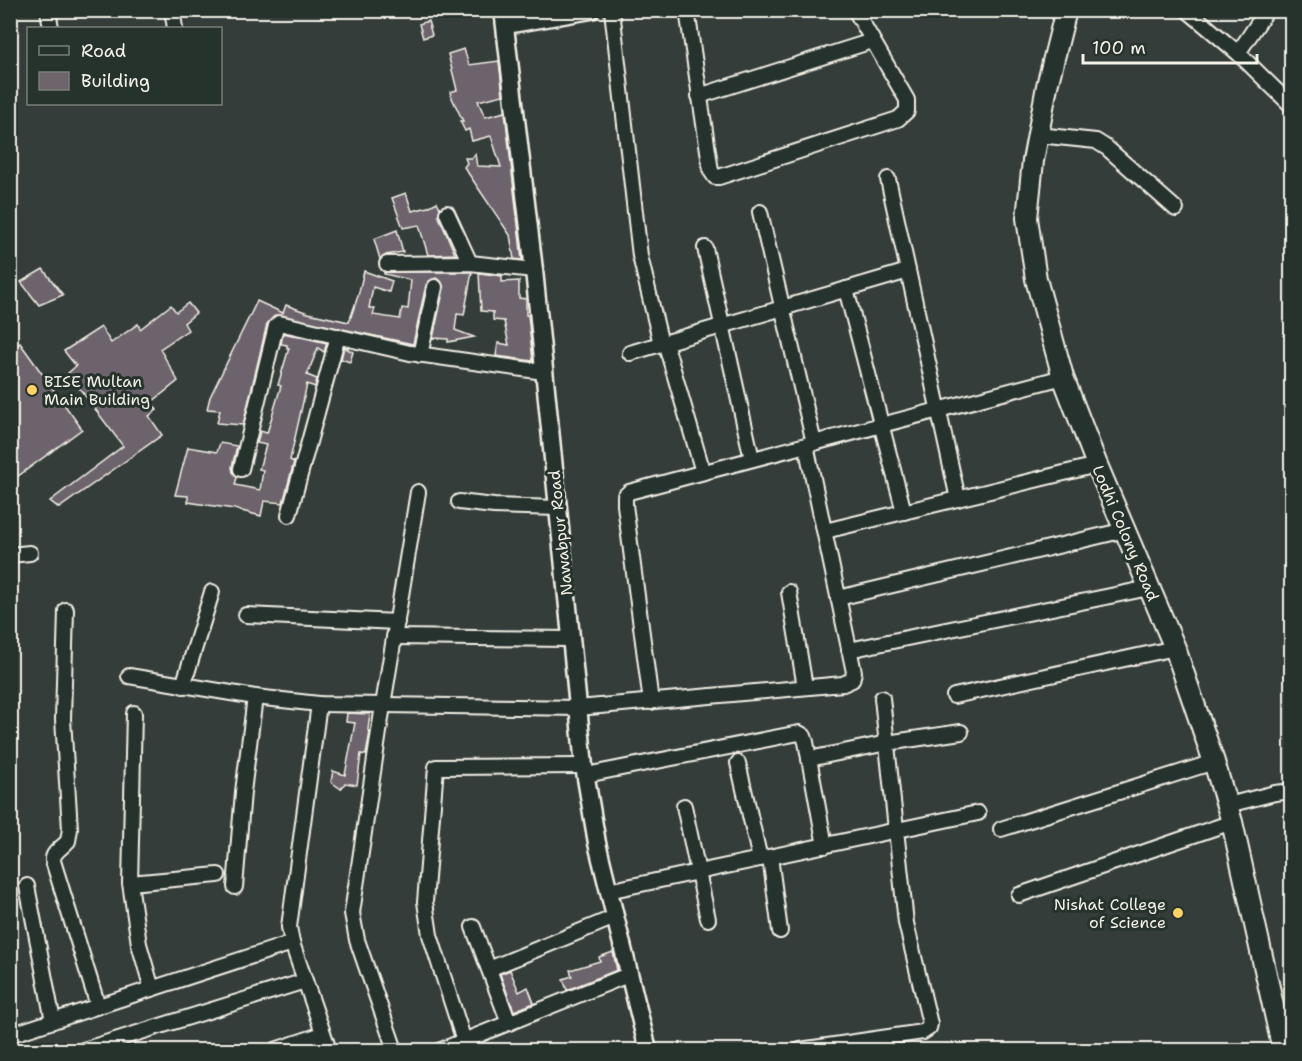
<svg xmlns="http://www.w3.org/2000/svg" width="1302" height="1061" font-family="'Shantell Sans',sans-serif">
<style>
.building{fill:#6d646c;stroke:#f4f1e8;stroke-width:1.5}
.lines{fill:none;stroke-linecap:round;stroke-linejoin:round}
.minor-casing{stroke:#f4f1e8;stroke-width:18}
.tertiary-casing{stroke:#f4f1e8;stroke-width:21}
.secondary-casing{stroke:#f4f1e8;stroke-width:24}
.minor{stroke:#26332d;stroke-width:14}
.tertiary{stroke:#26332d;stroke-width:16}
.secondary{stroke:#26332d;stroke-width:20}
.poi-dot{fill:#ffd166;stroke:#26332d;stroke-width:2}
.labels{text-anchor:middle;stroke-width:6;stroke-linejoin:round;paint-order:stroke}
.poi-label{font-size:16px;fill:#f4f1e8;stroke:#26332d;text-anchor:start}
.street-label{font-size:16px;fill:#f4f1e8;stroke:#26332d}
</style>
<rect width="100%" height="100%" fill="#343d3a"/>
<filter id="ink" filterUnits="userSpaceOnUse"><feTurbulence type="fractalNoise" baseFrequency=".0167" numOctaves="2"/><feDisplacementMap in="SourceGraphic" scale="12" xChannelSelector="R" yChannelSelector="G"/><feConvolveMatrix kernelMatrix="1 2 1 2 8 2 1 2 1" color-interpolation-filters="sRGB"/></filter>
<g filter="url(#ink)">
<g class="building">
<path d="M428 21 432 35 423 38 419 24Z"/>
<path d="M464 49 469 65 499 61 503 95 478 101 485 117 505 112 522 260 514 259 510 235 464 167 467 163 465 158H472L475 154 477 166 501 167 491 136 472 141 469 129 465 131 460 121H463L452 98 450 92 457 90 448 54Z"/>
<path d="M406 193 412 211 428 207 437 202 440 208 439 217 455 254 428 255 419 225 403 228 392 198Z"/>
<path d="M397 230 403 252 386 255 380 259 374 239Z"/>
<path d="M43 269 63 295 39 305 21 282Z"/>
<path d="M364 271 392 281 389 292 373 287 369 308H375L373 315 400 319 402 308 408 309 411 280 384 274V272H472L464 315 457 314 455 330 474 337 448 342V339L433 338 444 288 441 281 436 278 429 281 426 285 413 344 276 315 267 324 243 425 217 423 220 410 207 409 210 397 257 301 283 313 286 305 308 313 349 322 358 296Z"/>
<path d="M479 273 502 276V282L519 281V298L526 299V315H528L533 361 496 356 498 343 509 345 504 321 493 320V312L481 311Z"/>
<path d="M188 303 196 313 184 323 188 330 160 349 178 381 152 402 157 410 149 416 162 435 59 508 50 501 123 446 68 373 76 366 64 351 101 327 111 343 138 324 140 329 171 305 176 312Z"/>
<path d="M283 333 327 343 324 352 318 348 307 375 317 379 315 387 307 384 290 460 294 462 283 503 264 501 261 516 234 509 188 502V496L175 495 188 447 217 452 220 443 237 446 232 467 233 472 237 477 235 485 260 490 263 470 259 469 266 445 257 443 260 431 267 433 281 386 278 385 289 348H287V345L281 344Z"/>
<path d="M20 343 82 429 10 482V350Z"/>
<path d="M344 347 353 352 350 362 341 359Z"/>
<path d="M347 713 370 714 368 730 370 732 366 755 361 754 357 785 345 783 341 789 331 782 333 771 345 775 355 723 346 722Z"/>
<path d="M613 952 617 970 567 990 563 979 572 976 570 970 600 961 599 957Z"/>
<path d="M510 970 519 992 528 987 534 1003 514 1011 500 974Z"/>
</g>
<g class="lines">
<g class="minor-casing">
<g id="minor">
<path d="M48 10 51 28"/>
<path d="M172 10 175 28"/>
<path d="M612 10 640 256 661 344"/>
<path d="M687 10 711 171 715 177H719L898 119 907 111V100L855 10"/>
<path d="M1187 10 1238 53 1292 106"/>
<path d="M1238 53 1267 10"/>
<path d="M699 96 872 41"/>
<path d="M1038 135 1096 141 1107 148 1176 209"/>
<path d="M888 179 958 499"/>
<path d="M760 212 814 443"/>
<path d="M447 213 470 263"/>
<path d="M705 248 752 459"/>
<path d="M387 264 470 263 534 270"/>
<path d="M846 289 904 512"/>
<path d="M665 342 703 472"/>
<path d="M630 353 908 271"/>
<path d="M420 355 435 287"/>
<path d="M241 469 276 326 279 323 410 353 544 372"/>
<path d="M459 502 494 506 558 508"/>
<path d="M289 515 338 336"/>
<path d="M825 531 1097 465"/>
<path d="M10 555 30 553"/>
<path d="M789 592 805 687"/>
<path d="M838 598 1125 530"/>
<path d="M66 610 63 719 70 829 68 841C62 848 52 852 53 861L98 1006"/>
<path d="M246 615 397 622"/>
<path d="M394 637 571 639"/>
<path d="M849 650 1149 588"/>
<path d="M129 676 255 697 319 704 578 708 843 684 852 680 854 672 806 445"/>
<path d="M183 686 212 592"/>
<path d="M954 696 1175 648"/>
<path d="M651 702 625 505V496L629 492 1063 377"/>
<path d="M319 704 289 927 292 943 329 1050"/>
<path d="M134 713 130 883 139 944 152 989"/>
<path d="M809 759 887 743 961 732"/>
<path d="M738 763 760 859"/>
<path d="M586 775 799 733 804 736 806 742 825 846"/>
<path d="M1228 805 1275 793 1292 791"/>
<path d="M684 806 708 919"/>
<path d="M1001 829 1214 762"/>
<path d="M770 857 780 931"/>
<path d="M130 883 218 875"/>
<path d="M27 886 53 1021"/>
<path d="M235 887 243 792 255 697"/>
<path d="M608 891 978 813"/>
<path d="M1019 895 1232 822"/>
<path d="M473 927 509 1023"/>
<path d="M489 969 615 917"/>
<path d="M10 1035 292 943"/>
<path d="M464 1041 430 935 425 902 436 767 584 766"/>
<path d="M83 1050 305 981"/>
<path d="M275 1050 323 1034"/>
<path d="M395 1050 357 940 352 913 383 705 418 492"/>
<path d="M441 1050 628 975"/>
<path d="M800 1050 923 1032 929 1028 930 1024 906 923 882 698"/>
</g>
</g>
<g class="tertiary-casing">
<g id="tertiary">
<path d="M503 10 534 270 584 766 597 843 648 1050"/>
<path d="M506 25 591 10"/>
</g>
</g>
<g class="secondary-casing">
<path id="secondary" d="M1066 10 1047 86 1033 161 1027 218 1036 279 1063 377 1097 465 1175 648 1214 762 1232 822 1283 1050"/>
</g>
<use href="#minor" class="minor"/>
<use href="#tertiary" class="tertiary"/>
<use href="#secondary" class="secondary"/>
</g>
</g>
<g class="poi-dot">
<circle cx="32" cy="390" r="6"/>
<circle cx="1178" cy="913" r="6"/>
</g>
<g class="labels">
<g class="poi-label">
<text x="44" y="387">BISE Multan<tspan x="44" dy="18">Main Building</tspan></text>
<text x="1166" y="910" text-anchor="end">Nishat College<tspan x="1166" dy="18">of Science</tspan></text>
</g>
<g class="street-label">
<text transform="translate(560 533) rotate(-96)" y="6">Nawabpur Road</text>
<text transform="translate(1126 533) rotate(67)" y="6">Lodhi Colony Road</text>
</g>
</g>
<rect width="1302" height="1061" fill="none" stroke="#26332d" stroke-width="36"/>
<rect x="18" y="18" width="1266" height="1025" fill="none" stroke="#f4f1e8" stroke-width="2" filter="url(#ink)"/>
<rect x="27" y="27" width="195" height="78" fill="#26332d" stroke="#787f78" stroke-width="1.5"/>
<rect x="39" y="46" width="30" height="9" fill="#26332d" stroke="#787f78" stroke-width="1.5"/>
<text x="81" y="57" font-size="18" fill="#f4f1e8">Road</text>
<rect x="39" y="72" width="30" height="18" fill="#6d646c" stroke="#787f78" stroke-width="1.5"/>
<text x="81" y="87" font-size="18" fill="#f4f1e8">Building</text>
<path d="M1083 54v9h174v-9" fill="none" stroke="#f4f1e8" stroke-width="3"/>
<text x="1092" y="54" font-size="18" fill="#f4f1e8" stroke="#26332d" stroke-width="4.5" paint-order="stroke">100 m</text>
</svg>
